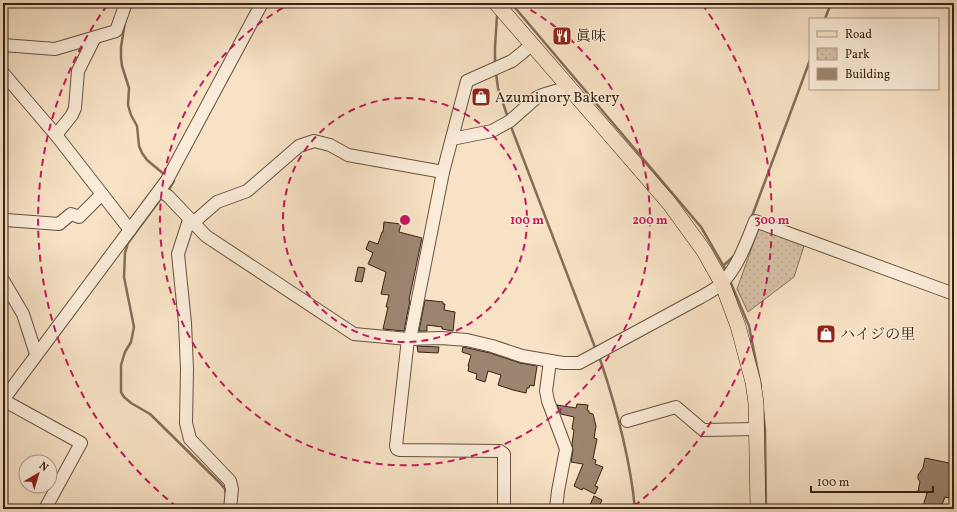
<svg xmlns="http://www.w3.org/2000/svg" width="957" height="512" font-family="Vollkorn,'Noto Serif JP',serif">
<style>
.park{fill:url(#park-dots);stroke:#88715d}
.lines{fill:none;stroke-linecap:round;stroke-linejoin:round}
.stream{stroke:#846d59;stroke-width:2.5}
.building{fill:#9c8570;stroke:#392113}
.minor-casing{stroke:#685140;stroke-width:14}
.major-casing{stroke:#392113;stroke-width:16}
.minor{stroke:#faecd9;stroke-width:12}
.major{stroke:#f7e2c5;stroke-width:15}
.ring{fill:none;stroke:#c2185b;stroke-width:2;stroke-dasharray:7 5}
.labels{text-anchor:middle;stroke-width:3;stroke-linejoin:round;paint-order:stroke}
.poi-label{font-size:15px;fill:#392113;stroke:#faecd9;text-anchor:start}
.centre{fill:#c2185b;stroke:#faecd9;stroke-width:2}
.ring-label{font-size:12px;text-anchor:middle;font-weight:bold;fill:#c2185b;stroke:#faecd9;stroke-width:3;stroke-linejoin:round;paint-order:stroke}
</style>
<defs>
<pattern id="park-dots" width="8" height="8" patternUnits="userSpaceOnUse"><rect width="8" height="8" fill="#d7c1a7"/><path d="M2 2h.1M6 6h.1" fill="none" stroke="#b9a68f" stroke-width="1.8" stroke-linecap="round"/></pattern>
</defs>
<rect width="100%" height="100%" fill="#f7e2c5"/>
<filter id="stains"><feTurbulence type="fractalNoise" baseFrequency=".005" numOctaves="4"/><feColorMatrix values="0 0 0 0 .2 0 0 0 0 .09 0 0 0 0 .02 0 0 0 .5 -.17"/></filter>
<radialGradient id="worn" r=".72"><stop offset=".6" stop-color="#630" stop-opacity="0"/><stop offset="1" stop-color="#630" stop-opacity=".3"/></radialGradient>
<path class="park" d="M759 228 804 246 794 277 748 312 737 289Z"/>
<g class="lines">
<g class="stream">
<path d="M511 3 701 227 727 272"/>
<path d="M825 19 831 3"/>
<path d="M125 22 121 47V58L122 66 129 88 128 105 131 115 137 126 139 146 142 153 147 160 165 175"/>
<path d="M495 64V47L497 16"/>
<path d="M496 73 498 88 508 118"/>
<path d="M510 124 596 350"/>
<path d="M167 192 174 181 171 179"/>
<path d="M162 197 128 243 125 253 124 277 134 327 131 342 125 352 121 365V392L124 397 131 403 150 414 220 483 225 489 226 495"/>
<path d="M751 219 810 60"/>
<path d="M724 265 735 255"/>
<path d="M730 281 749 326 761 387"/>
<path d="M599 356C616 406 630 456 635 509"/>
<path d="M763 410 765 430 766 509"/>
</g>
</g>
<g class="building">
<path d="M384 222 401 224 399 232 422 238 409 300H410L404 331 383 329 388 307H386L389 295 381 294 386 272 368 264 373 253 366 249 369 241 378 244 382 232H383Z"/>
<path d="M358 267 365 268 362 282 355 281Z"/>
<path d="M425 300 443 302V304H445L444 310 455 312 453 331 442 329V327L427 325V331H419Z"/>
<path d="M417 346 439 347 438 353 418 352Z"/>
<path d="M463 347 490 353 520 363 537 366 534 386 530 385 529 388H527L526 393 513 390 498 385 501 375 488 371 485 382 476 379 477 374 468 371 469 366H468L471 355 462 352Z"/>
<path d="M577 404 588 405 587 410 589 411V413L593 414 596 426 594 438 597 439 593 459 596 460 595 464 603 467 595 486 598 487 595 494 583 488 582 490 574 486 583 464 571 462 573 450 572 444 574 430 572 429 574 417 561 414 557 405 576 408Z"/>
<path d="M925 458 954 464V499L945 497 940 509H922L927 493 918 491 920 482 918 479V475L923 468Z"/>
<path d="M594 496 602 500 598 509H588Z"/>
</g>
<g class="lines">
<g class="minor-casing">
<g id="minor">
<path d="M3 45 55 49 116 31 126 3"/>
<path d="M3 73 56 135 130 230"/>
<path d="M56 135 72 115 75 108 78 71 94 39"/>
<path d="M452 139 492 131 510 121 536 98 542 95 569 87"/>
<path d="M160 191 168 196 206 236 354 334 408 339 441 338 467 340 492 346 522 356 563 363H579L701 297C708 293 716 289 722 283 738 267 747 241 755 221L954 294"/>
<path d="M189 220 178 254 185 323 187 369 186 423 190 439 230 481 232 489 230 509"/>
<path d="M3 223 6 220 59 224 71 214 79 217 102 194"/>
<path d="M193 223 217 202 247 191 299 146 314 141 330 145 348 155 443 172"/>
<path d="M3 280 23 314 36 354"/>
<path d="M550 361 546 391 548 401 566 449 558 491 556 509"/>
<path d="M3 400 167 180 262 3"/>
<path d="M3 400 81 443 45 509"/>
<path d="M627 421 676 407 703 430 757 429"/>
<path d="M504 509V454L500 451 400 450 397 449 396 446 408 339 411 334 443 172 467 81 512 61 522 53 532 44"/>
</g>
</g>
<g class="major-casing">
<path id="major" d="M496 3 670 204 704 251 722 283 738 326 753 382 756 403 758 509"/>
</g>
<use href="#minor" class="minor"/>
<use href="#major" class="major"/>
</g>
<g class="ring">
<circle cx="405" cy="220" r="122"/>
<path d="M520 4A245 245 0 1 1 290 4"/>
<path d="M177 507A367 367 0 0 1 108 4M702 4A367 367 0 0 1 633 507"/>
</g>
<defs>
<g id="restaurant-square" transform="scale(1)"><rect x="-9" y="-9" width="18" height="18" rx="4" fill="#8f2418" stroke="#faecd9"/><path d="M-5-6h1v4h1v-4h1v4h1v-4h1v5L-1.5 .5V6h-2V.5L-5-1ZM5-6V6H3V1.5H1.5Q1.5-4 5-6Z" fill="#fff"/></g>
<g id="shop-square" transform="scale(1)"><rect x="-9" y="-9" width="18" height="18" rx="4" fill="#8f2418" stroke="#faecd9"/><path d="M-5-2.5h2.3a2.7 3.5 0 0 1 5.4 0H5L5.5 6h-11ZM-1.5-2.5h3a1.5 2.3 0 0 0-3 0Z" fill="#fff"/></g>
</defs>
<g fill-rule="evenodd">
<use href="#restaurant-square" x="562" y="36"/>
<use href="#shop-square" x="481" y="97"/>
<use href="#shop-square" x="826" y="334"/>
</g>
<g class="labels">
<g class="poi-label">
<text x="576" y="41">眞味</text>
<text x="495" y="102">Azuminory Bakery</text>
<text x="840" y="339">ハイジの里</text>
</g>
</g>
<circle cx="405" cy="220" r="6" class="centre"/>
<g class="ring-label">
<text x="527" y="224">100 m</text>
<text x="650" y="224">200 m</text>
<text x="772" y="224">300 m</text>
</g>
<rect width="957" height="512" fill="none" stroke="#f7e2c5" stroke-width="16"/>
<rect x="4" y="4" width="949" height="504" fill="none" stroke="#392113" stroke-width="2"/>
<rect x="8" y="8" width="941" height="496" fill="none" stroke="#392113"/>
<rect x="809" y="18" width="130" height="72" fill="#faecd9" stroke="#ad9b8a"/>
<rect x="817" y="31" width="20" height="6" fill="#f7e2c5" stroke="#ad9b8a"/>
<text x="845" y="38" font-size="12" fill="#392113">Road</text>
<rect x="817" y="48" width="20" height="12" fill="url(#park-dots)" stroke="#ad9b8a"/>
<text x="845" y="58" font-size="12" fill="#392113">Park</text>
<rect x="817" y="68" width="20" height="12" fill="#9c8570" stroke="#ad9b8a"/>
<text x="845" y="78" font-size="12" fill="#392113">Building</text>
<g transform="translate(38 474) rotate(38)"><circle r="19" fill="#faecd9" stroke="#ad9b8a"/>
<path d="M0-3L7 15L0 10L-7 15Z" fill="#8f2418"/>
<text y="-6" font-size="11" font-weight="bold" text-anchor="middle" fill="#392113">N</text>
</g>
<path d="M811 486v6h122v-6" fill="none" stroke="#392113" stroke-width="2"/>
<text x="817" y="486" font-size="12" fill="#392113" stroke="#faecd9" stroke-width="3" paint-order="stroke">100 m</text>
<rect width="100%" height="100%" filter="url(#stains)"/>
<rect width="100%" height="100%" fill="url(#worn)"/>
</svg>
